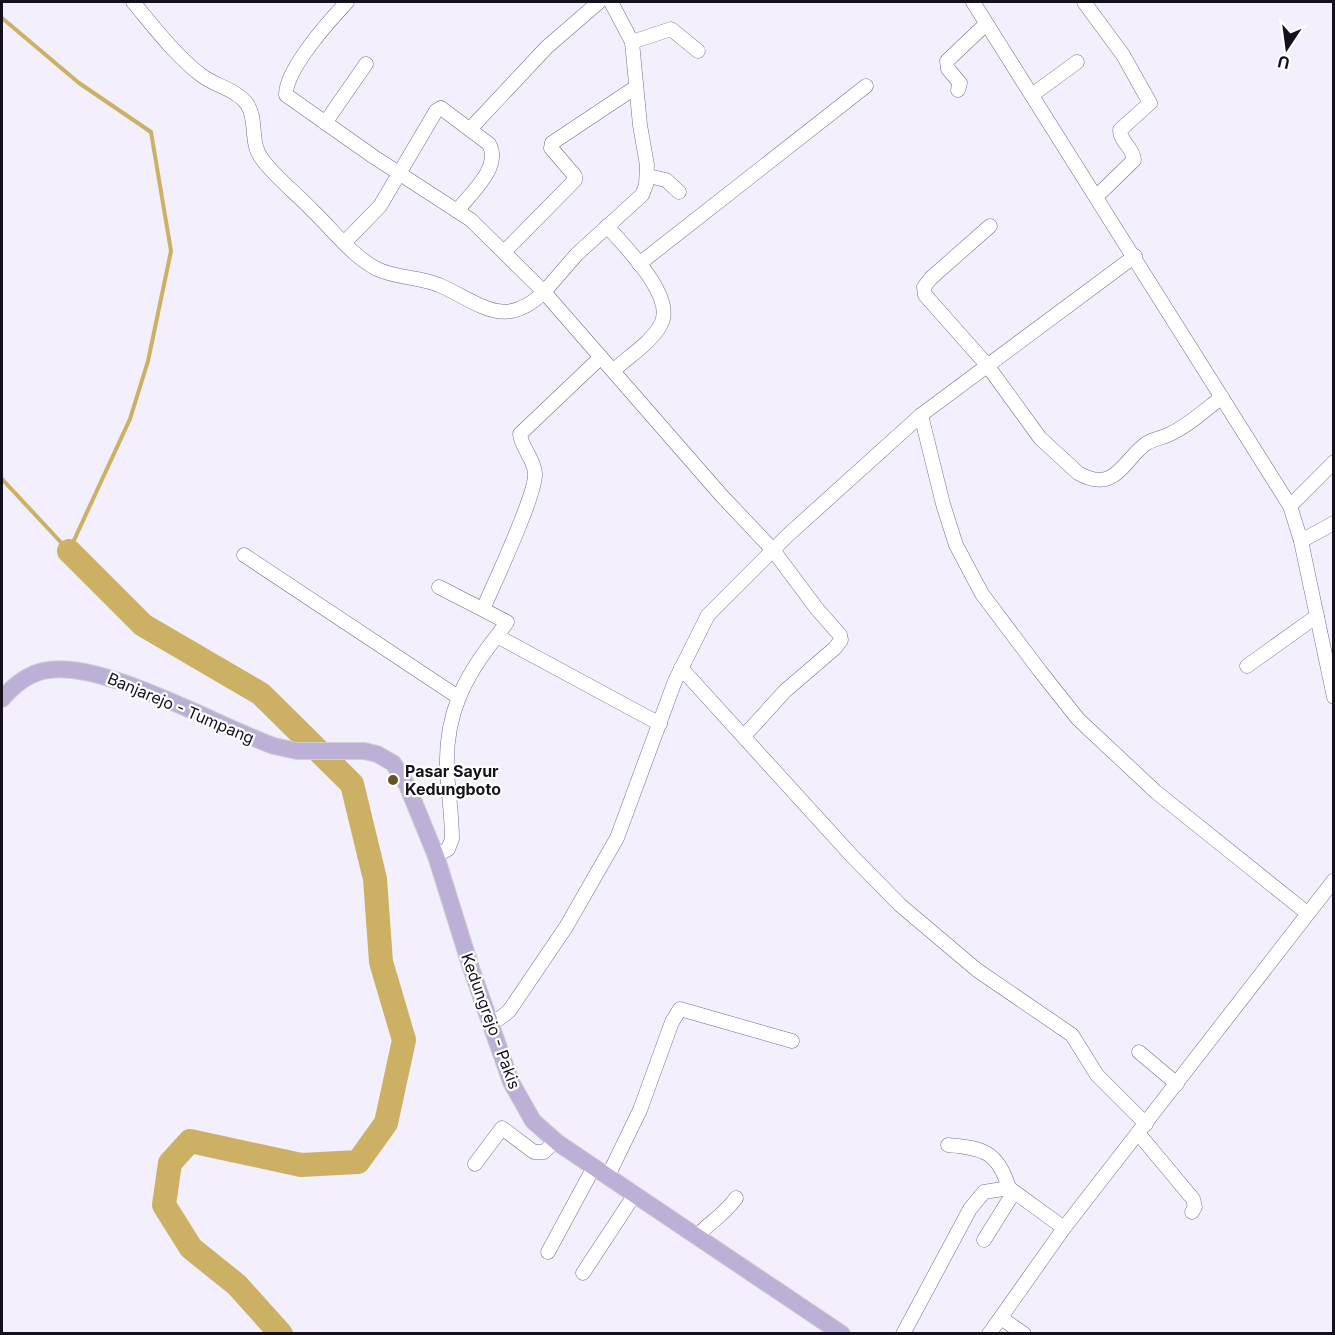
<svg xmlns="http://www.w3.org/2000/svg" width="1335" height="1335" font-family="Inter,sans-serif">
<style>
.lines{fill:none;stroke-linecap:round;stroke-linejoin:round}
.stream{stroke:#ccb165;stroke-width:4}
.river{stroke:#ccb165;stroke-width:24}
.minor-casing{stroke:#766e8c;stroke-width:15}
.major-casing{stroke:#d0cfd2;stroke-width:18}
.minor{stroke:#fff;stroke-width:14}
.major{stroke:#bcb0d6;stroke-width:16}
.poi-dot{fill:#665422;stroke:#fff;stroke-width:2}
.labels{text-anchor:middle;stroke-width:4.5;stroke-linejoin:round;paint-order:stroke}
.street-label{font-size:16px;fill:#14111c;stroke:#fff}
.poi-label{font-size:16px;font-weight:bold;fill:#14111c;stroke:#fff;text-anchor:start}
</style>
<rect width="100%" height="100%" fill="#f3effd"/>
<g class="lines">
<path class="stream" d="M2 18 79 83 151 132 171 251 148 361 130 419 69 551 2 479"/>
<path class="river" d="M69 551 143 625 261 694 352 784 375 879 381 962 404 1040 386 1123 358 1162 301 1165 190 1141 170 1163 164 1205 191 1248 237 1285 281 1334"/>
<g class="minor-casing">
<g id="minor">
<path d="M133 2C154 27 175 55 201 75 215 86 236 89 247 104 258 120 249 142 262 159 276 178 297 194 313 211 333 230 352 256 377 269 396 278 419 277 439 285 480 303 504 331 544 292L471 220 374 157 286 95C285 70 330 20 347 2"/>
<path d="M611 2 632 42 640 125 647 165 646 185 642 195 577 254 544 292 721 495 773 550 817 609 840 635 841 640 835 648 785 691 744 736"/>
<path d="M973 2 1290 506 1301 541 1334 697"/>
<path d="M1084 2 1123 55 1150 103 1120 130C1120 142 1133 147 1134 160L1097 196"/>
<path d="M632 42 671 29 698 51"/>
<path d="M958 90 960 83 948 69 947 61 986 24"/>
<path d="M1032 95 1077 62"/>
<path d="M325 123 366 64"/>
<path d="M470 129 547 47 599 2"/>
<path d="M648 176 666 180 679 192"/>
<path d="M607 226C624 246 676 296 661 324 652 342 628 357 614 370"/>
<path d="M990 226 931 278 924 287 925 295 987 365 1040 438 1078 473C1116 495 1124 458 1147 443 1154 439 1161 438 1168 435 1188 426 1205 410 1222 397"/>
<path d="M344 243 380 206 436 111 441 108 489 144C502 167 471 193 457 211"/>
<path d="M505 251 575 180V176L551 148 552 143 636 87"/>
<path d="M639 264 866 86"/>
<path d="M921 415 943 504 956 545 982 594 1040 671 1078 719 1156 792 1307 913"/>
<path d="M1290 506 1334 462"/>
<path d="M1301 541 1334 523"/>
<path d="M244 555 458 697"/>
<path d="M439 587 507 622 497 636"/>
<path d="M483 609C493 586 537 493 535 473 534 459 521 447 520 434L601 357"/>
<path d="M1247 666 1317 616"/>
<path d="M681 668 852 856 900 905 977 970 1072 1035 1097 1075 1146 1124"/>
<path d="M436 856 448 849 452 839C452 815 448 792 447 769 445 715 464 677 497 636L660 724"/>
<path d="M489 1018 499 1019 509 1011 566 927 617 838 675 681 708 615 788 535 921 415 1135 256"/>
<path d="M1139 1052 1177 1084"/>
<path d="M1138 1133 1193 1199 1195 1207 1192 1212"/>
<path d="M948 1145C984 1148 998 1152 1009 1188"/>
<path d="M475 1164 502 1128 534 1152H544L556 1140"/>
<path d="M608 1176 640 1110 672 1022 680 1009 792 1041"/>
<path d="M697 1236C710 1222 725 1214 736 1198"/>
<path d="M984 1240 1014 1192"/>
<path d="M548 1252 594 1167"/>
<path d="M583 1273 635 1194"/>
<path d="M1001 1318 1024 1334"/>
<path d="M903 1334 970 1209 984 1192 1009 1188 1064 1228"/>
<path d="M989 1334 1064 1228 1334 880"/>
</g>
</g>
<g class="major-casing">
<path id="major" d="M2 699C13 686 26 675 43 671 98 657 217 726 274 746L297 751H364L377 754 393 763 407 785 436 856 471 968 511 1082 533 1121 558 1143 842 1334"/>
</g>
<use href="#minor" class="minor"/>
<use href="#major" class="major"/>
</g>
<circle class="poi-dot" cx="393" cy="780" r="6"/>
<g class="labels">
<g class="street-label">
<text transform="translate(181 708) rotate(23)" y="6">Banjarejo - Tumpang</text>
<text transform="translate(491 1021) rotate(70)" y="6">Kedungrejo - Pakis</text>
</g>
<g class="poi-label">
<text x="405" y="777">Pasar Sayur<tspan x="405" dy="18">Kedungboto</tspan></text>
</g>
</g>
<rect width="1335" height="1335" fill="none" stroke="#14111c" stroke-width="6"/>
<g transform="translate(1287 48) rotate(193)" stroke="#ffffff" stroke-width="4.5" paint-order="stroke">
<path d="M0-4.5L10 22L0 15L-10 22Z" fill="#14111c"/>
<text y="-9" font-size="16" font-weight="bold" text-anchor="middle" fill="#14111c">U</text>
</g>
</svg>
